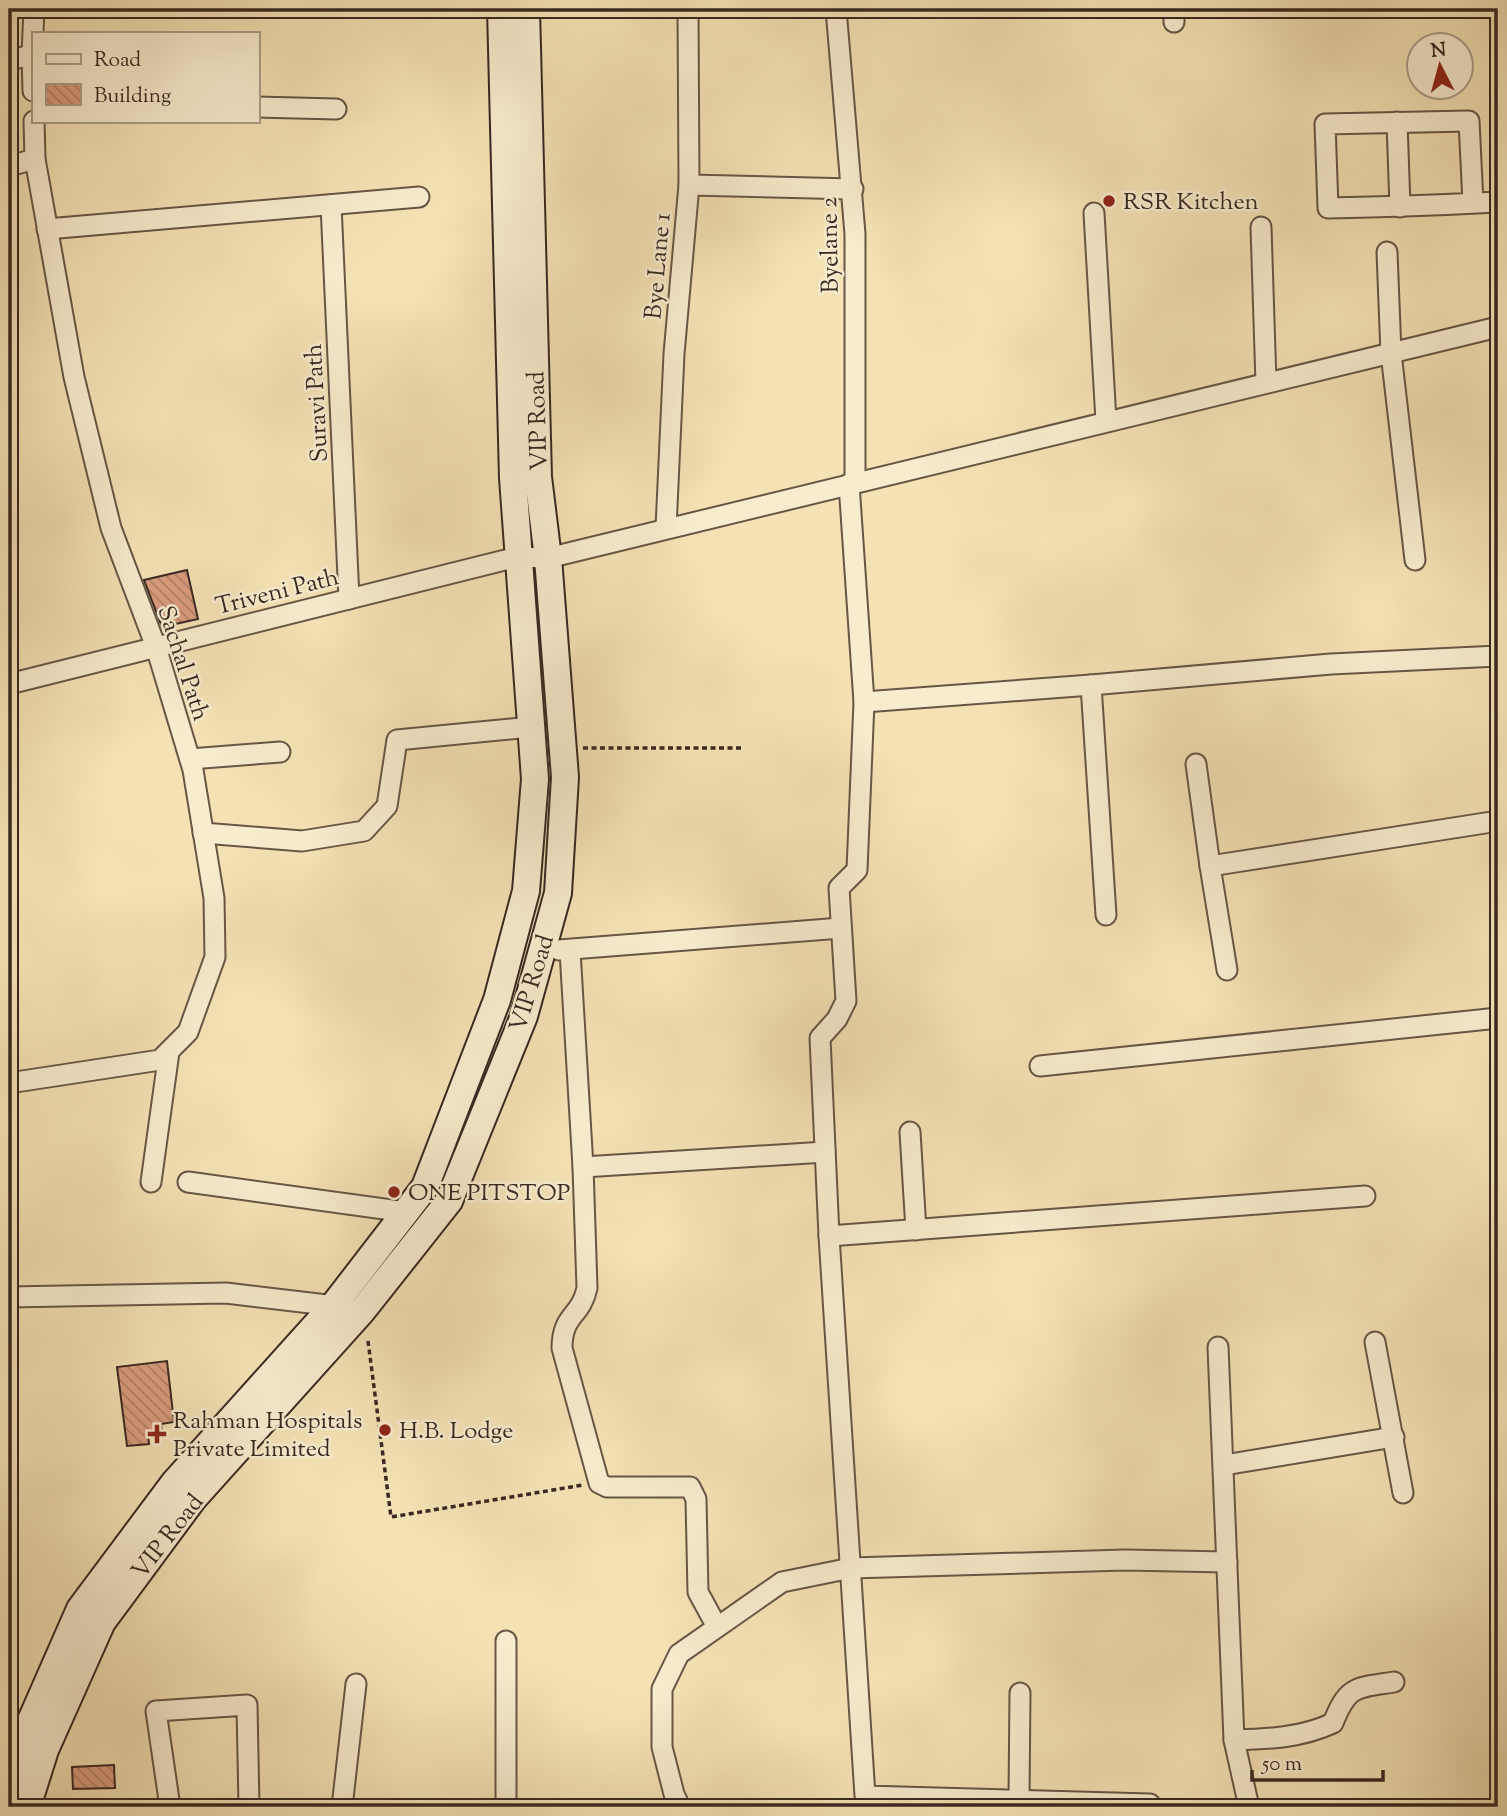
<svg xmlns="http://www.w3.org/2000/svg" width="1507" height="1816" font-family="'Sorts Mill Goudy',serif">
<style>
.building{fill:url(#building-back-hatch);stroke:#382821;stroke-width:2}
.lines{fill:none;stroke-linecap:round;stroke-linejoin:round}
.street-casing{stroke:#675646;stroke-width:23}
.secondary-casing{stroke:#382821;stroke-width:30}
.path{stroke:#382821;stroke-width:3.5;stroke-dasharray:5 3.5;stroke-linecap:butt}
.street{stroke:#f8eccf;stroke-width:19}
.secondary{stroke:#f8eccf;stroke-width:26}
.poi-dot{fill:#8f2418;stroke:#f8eccf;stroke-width:2.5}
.labels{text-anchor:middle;stroke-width:5;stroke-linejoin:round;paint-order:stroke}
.poi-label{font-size:24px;fill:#382821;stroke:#f8eccf;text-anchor:start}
.street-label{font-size:24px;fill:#382821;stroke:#f8eccf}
</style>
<defs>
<pattern id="building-back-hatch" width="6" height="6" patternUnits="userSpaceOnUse" patternTransform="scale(1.75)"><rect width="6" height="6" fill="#db9d7f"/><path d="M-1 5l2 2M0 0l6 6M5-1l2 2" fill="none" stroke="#b38068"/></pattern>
</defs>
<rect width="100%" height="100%" fill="#f4e2b5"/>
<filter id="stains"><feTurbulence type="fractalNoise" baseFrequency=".00286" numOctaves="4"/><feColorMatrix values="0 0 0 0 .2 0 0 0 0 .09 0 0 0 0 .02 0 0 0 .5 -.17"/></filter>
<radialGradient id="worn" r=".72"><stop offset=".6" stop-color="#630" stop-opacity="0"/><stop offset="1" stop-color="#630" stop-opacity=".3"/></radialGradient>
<g class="building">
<path d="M187 570 198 619 162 627 144 580Z"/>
<path d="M167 1361 174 1422 161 1424 162 1434 148 1435 149 1444 127 1446 117 1367Z"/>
<path d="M114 1765 115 1788 73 1789 72 1767Z"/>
</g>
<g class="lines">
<g class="street-casing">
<g id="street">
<path d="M836 9 855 234V482"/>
<path d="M1174 9V22"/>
<path d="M9 60 32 55"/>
<path d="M33 91 32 55 34 9"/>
<path d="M257 107 336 109"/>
<path d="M1397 122 1400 207"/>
<path d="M9 166 35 159"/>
<path d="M689 185 853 189"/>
<path d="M1473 203 1469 121 1325 124 1328 208C1385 207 1441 205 1498 202"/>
<path d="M331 205 349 599"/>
<path d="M1094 213 1106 421"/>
<path d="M1261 227 1266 383"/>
<path d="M47 229 419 197"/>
<path d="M1387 252 1391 353 1415 560"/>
<path d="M849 484 864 702 857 870 839 888 846 1001 837 1019 820 1038 829 1236 865 1796 1150 1804V1807"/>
<path d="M666 528 674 354 689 185 688 9"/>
<path d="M9 684 517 557 548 558 1498 327"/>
<path d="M1091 685 1106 915"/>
<path d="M864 702 1091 685 1331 664 1498 656"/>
<path d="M190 759 280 752"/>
<path d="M1196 764 1210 866 1227 970"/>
<path d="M203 833 302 841 364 831 387 806 397 740 531 727"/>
<path d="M1210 866 1498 821"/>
<path d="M559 950 841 928"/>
<path d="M570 951 583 1167 587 1288C581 1317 562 1314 562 1348L599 1483 607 1487H690L696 1499 698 1592 717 1627"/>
<path d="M1040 1066 1498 1018"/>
<path d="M9 1083 160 1060 188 1032 215 957 214 898 193 770 156 647 111 528 74 377 35 159 34 121"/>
<path d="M910 1132 916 1230"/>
<path d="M583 1167 825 1152"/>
<path d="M151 1182 169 1052"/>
<path d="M188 1182 406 1212"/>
<path d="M829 1236 1365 1196"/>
<path d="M9 1297 226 1293 344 1307"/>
<path d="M1375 1342 1403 1493"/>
<path d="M1218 1347 1234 1740 1249 1807"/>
<path d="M1224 1465 1394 1437"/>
<path d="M1234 1740C1268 1739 1301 1738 1333 1723 1348 1685 1356 1688 1394 1682"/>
<path d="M1019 1799 1020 1693"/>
<path d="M170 1807 156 1711 247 1705 249 1807"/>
<path d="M342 1807 356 1684"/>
<path d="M506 1807V1641"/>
<path d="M680 1807 674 1794 662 1747V1689L679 1654 782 1582 851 1568 1125 1560 1227 1562"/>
</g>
</g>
<g class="secondary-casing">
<g id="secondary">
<path d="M9 1782 22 1741 80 1609 174 1483 334 1305 425 1187 497 1000 526 891 535 779 513 478 501 9"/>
<path d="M27 1807 45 1750 102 1622 193 1499 362 1311 449 1201 524 1016 558 893 565 777 548 558 538 477 526 9"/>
</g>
</g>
<g class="path">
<path d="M583 748H744"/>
<path d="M368 1341 391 1517 583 1485"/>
</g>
<use href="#street" class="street"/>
<use href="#secondary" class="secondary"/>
</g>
<g class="poi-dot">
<circle cx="1109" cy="201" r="7"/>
<circle cx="394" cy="1192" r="7"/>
<circle cx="385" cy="1430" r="7"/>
<path d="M153.5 1423.5h7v7h7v7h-7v7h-7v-7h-7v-7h7z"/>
</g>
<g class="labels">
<g class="poi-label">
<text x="1123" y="209">RSR Kitchen</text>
<text x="408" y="1200">ONE PITSTOP</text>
<text x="173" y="1428">Rahman Hospitals<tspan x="173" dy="28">Private Limited</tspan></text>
<text x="399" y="1438">H.B. Lodge</text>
</g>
<g class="street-label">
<text transform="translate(829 245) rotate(-91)" y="8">Byelane 2</text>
<text transform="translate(657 266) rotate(-85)" y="8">Bye Lane 1</text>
<text transform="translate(316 403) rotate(-93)" y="8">Suravi Path</text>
<text transform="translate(537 421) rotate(-92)" y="8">VIP Road</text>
<text transform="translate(277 591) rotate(-14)" y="8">Triveni Path</text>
<text transform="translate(184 663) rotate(72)" y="8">Sachal Path</text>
<text transform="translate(531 983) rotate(-73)" y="8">VIP Road</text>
<text transform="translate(167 1536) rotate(-52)" y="8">VIP Road</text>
</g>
</g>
<rect width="1507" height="1816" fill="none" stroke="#f4e2b5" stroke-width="35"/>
<rect x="10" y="10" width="1486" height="1795" fill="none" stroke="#382821" stroke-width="3.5"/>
<rect x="18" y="18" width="1472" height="1781" fill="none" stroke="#382821" stroke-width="2"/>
<rect x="32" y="32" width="228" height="91" fill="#f8eccf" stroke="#ab9e89" stroke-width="2"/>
<rect x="46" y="54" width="35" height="10" fill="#f8eccf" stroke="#ab9e89" stroke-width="2"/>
<text x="94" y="66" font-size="21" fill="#382821">Road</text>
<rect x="46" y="84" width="35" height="21" fill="url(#building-back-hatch)" stroke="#ab9e89" stroke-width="2"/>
<text x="94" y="102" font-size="21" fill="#382821">Building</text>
<g transform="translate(1440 66) rotate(354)"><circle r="33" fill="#f8eccf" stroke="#ab9e89" stroke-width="2"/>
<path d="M0-5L12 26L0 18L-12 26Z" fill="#8f2418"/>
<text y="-10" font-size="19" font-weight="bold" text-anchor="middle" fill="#382821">N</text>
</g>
<path d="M1252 1770v10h131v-10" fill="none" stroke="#382821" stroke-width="3.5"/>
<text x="1262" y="1770" font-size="21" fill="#382821" stroke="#f8eccf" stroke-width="5" paint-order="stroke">50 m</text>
<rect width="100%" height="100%" filter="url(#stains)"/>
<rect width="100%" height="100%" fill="url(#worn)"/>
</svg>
